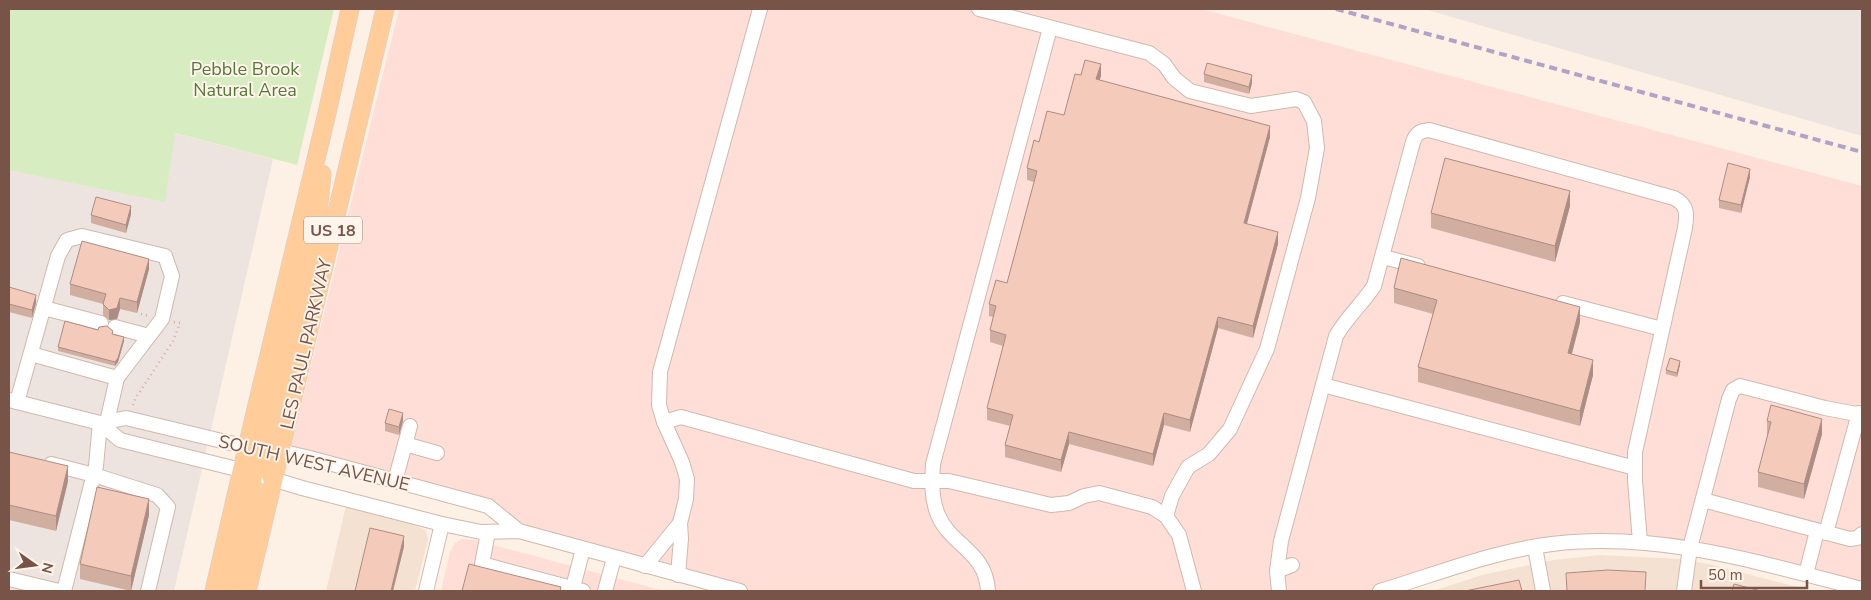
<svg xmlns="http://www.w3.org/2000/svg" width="1871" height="600" font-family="'Nunito Sans',sans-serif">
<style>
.residential{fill:#f5e1d2}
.commercial{fill:#feded7}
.industrial{fill:#ede4df}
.green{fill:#d8ecc2}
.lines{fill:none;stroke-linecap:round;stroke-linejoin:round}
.minor-casing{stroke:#d1b8ac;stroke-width:16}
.major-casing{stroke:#d9cfcc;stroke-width:19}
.path{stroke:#d9ad9d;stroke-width:2.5;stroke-dasharray:1 4;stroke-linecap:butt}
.minor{stroke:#fff;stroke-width:14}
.major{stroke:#ffcc9a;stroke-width:18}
.rail{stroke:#b1a2c8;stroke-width:4;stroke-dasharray:8 5;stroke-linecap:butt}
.wall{fill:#d2aea1}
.shaded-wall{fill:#ab8d83}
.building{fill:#f4cabb;stroke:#ab8d83}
.labels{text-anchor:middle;stroke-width:4;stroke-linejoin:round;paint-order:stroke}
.shield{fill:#fff5eb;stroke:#a08479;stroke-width:1}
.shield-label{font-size:16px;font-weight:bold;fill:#775348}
.park-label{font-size:18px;fill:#56783d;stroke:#fff5eb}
.street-label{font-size:18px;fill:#775348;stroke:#fff5eb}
</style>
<rect width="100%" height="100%" fill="#fdf0e4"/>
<g class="residential">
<path d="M346 506 412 524 426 530 428 540 415 591H326Z"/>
<path d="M1601 555 1678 559 1709 564 1812 591H1433L1482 575 1554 560Z"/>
</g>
<g class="commercial">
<path d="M399 9H1201L1862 186V588L1726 554 1550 542 1375 591H745L519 529 491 505 290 451Z"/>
<path d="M462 539 474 540 527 554 664 591H441L450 552 455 543Z"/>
</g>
<g class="industrial">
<path d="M1424 9H1862V136Z"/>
<path d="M9 90 273 159 174 591H9Z"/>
</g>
<path class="green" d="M9 9H334L297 165 175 133 165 202 9 170Z"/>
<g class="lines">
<g class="minor-casing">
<g id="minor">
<path d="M979 9 1149 53 1164 64 1174 78 1190 91 1251 106 1296 99 1304 102 1314 121 1317 148 1308 198 1267 349 1230 429 1209 454 1188 467 1172 496 1166 516"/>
<path d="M1383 257 1418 266"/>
<path d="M1563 303 1662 329"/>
<path d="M44 308 101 323"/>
<path d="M115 327 149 336"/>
<path d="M31 354 117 378"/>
<path d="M1323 385 1635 468"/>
<path d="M9 400 100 423 126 418 247 447 280 451 310 458 488 506 519 531"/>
<path d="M17 402 58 256 67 240 82 236 165 256 172 276 162 319 117 378 107 422"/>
<path d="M664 422 681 417 914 481H949L1051 505 1069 503 1084 496 1099 493 1152 507 1166 516 1179 535 1194 591"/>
<path d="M100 423 120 440 253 473 302 488 442 524 481 532 519 531 740 591"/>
<path d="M405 444 437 453"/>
<path d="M51 464 94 475 157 495 168 507 148 591"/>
<path d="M395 481 410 426"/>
<path d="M1703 500 1850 539 1857 538 1862 534"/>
<path d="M488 532 482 564 583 591"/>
<path d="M1826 533 1859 413"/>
<path d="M1535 547 1543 591"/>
<path d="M645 566 680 523"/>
<path d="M1277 571 1292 565"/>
<path d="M1806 574 1817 531"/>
<path d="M678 575 681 539 680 523 686 499 687 479 682 462 664 422 659 405 660 372 760 9"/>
<path d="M9 579 59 591"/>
<path d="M64 591 96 466 100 423"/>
<path d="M426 591 442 524"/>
<path d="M572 591 583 549"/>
<path d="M605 591 614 558"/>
<path d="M988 591C986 551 951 546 938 515 931 498 932 481 933 464L1050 28"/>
<path d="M1279 591 1277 571 1281 541 1336 336C1347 317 1362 304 1374 286L1413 142C1416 133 1420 131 1429 130L1674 198C1688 205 1687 214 1685 228L1635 452V480L1640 542"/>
<path d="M1380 591C1437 574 1493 551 1552 544 1658 531 1761 563 1862 589"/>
<path d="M1684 591 1690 548 1729 399 1733 390 1740 386 1825 408 1862 415"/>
</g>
</g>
<g class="major-casing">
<g id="major">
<path d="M273 480C265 463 263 454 265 435L317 225 322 174"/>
<path d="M214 591 256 409 327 113 350 9"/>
<path d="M230 591C240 550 256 505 252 461"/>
<path d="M247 591 385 9"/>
</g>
</g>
<g class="path">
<path d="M141 314 149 316"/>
<path d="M133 405 135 399 173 341 180 323 174 322"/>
</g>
<use href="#minor" class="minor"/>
<use href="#major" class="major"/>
<path class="rail" d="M1336 9 1862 152"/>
</g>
<g class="wall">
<path d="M1204 74 1252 83 1249 94 1204 82Z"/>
<path d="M1081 75 1101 76 1099 80 1270 137 1247 224 1278 244 1253 338 1218 328 1190 432 1164 425 1153 466 1069 444 1061 472 1005 457V445L1010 426 987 420V408L1003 346 990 342V330L993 317 989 316V304L1007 283 1034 182 1027 180V168L1039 142 1064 115Z"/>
<path d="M1750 177 1741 213 1719 208V200Z"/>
<path d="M1570 206 1555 262 1431 228V213Z"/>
<path d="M131 214 126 233 91 223V215Z"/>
<path d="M149 269 137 313 120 309 117 319 109 320 103 315V304L70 295V284Z"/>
<path d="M9 287 36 303 32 318 9 312Z"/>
<path d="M1394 288 1580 322 1572 354 1593 375 1580 426 1418 382V367L1433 314 1394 303Z"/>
<path d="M98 330 113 334 124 341 118 362 115 366 58 351V347Z"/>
<path d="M1680 365 1677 377 1666 374V370Z"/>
<path d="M403 421 399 435 385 431V423Z"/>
<path d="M1767 421 1822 434 1804 499 1758 487V472L1768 436H1767Z"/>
<path d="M9 452 68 481 56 531 9 520Z"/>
<path d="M149 515 131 591 80 579V564Z"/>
</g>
<g class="shaded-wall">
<path d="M1101 64V76L1096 91V79Z"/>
<path d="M1252 75V83L1249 94V87Z"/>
<path d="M1270 126V137L1244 234V223Z"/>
<path d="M1750 169V177L1741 213V205Z"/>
<path d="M1570 191V206L1555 262V246Z"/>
<path d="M131 206V214L126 233V225Z"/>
<path d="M1278 232V244L1253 338V326Z"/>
<path d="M149 259V269L137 313V302Z"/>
<path d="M36 295V303L32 318V310Z"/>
<path d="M120 298V309L117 319 109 320V310Z"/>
<path d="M1580 307V322L1568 368V353Z"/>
<path d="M1218 317V328L1190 432V420Z"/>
<path d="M124 337V341L118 362 115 366V362Z"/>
<path d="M1593 360V375L1580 426V411Z"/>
<path d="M1680 361V365L1677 377V373Z"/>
<path d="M403 413V421L399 435V427Z"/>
<path d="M1164 413V425L1153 466V454Z"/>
<path d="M1822 419V434L1804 499V484Z"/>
<path d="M1069 432V444L1061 472V460Z"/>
<path d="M68 466V481L56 531V516Z"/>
<path d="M149 499V515L131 591V576Z"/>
<path d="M404 536V547L393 591H391Z"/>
</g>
<g class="building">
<path d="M1085 60 1101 64 1096 79 1270 126 1244 223 1278 232 1253 326 1218 317 1190 420 1164 413 1153 454 1069 432 1061 460 1005 445 1013 415 987 408 1006 335 990 330 996 306 989 304 996 280 1007 283 1037 171 1027 168 1034 140 1039 142 1047 111 1064 115 1075 74 1081 75Z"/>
<path d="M1207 63 1252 75 1249 87 1204 74Z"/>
<path d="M1445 158 1570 191 1555 246 1431 213Z"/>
<path d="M1728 163 1750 169 1741 205 1719 200Z"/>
<path d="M96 197 131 206 126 225 91 215Z"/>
<path d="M82 241 149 259 137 302 120 298 117 308 109 310 103 304 106 294 70 284Z"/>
<path d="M1401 258 1580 307 1568 353 1593 360 1580 411 1418 367 1437 300 1394 288Z"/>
<path d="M9 287 36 295 32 310 9 304Z"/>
<path d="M65 321 98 330 99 327 107 326 113 331 112 334 124 337 118 358 115 362 58 347Z"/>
<path d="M1670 358 1680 361 1677 373 1666 370Z"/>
<path d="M1771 405 1822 419 1804 484 1758 472 1771 422 1767 421Z"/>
<path d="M389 409 403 413 399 427 385 423Z"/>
<path d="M9 452 68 466 56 516 9 505Z"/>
<path d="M97 487 149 499 131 576 80 564Z"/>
<path d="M370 528 404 536 391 591H355Z"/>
<path d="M469 564 561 587 560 591H462Z"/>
<path d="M1608 570 1646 572 1645 591H1567L1566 573Z"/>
<path d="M1519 580 1522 591H1465Z"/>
<path d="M1734 584 1761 591H1732Z"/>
</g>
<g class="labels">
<rect class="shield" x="304" y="216.5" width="58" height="27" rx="4"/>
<g class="shield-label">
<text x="333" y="236">US 18</text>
</g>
<g class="park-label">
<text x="245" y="75">Pebble Brook<tspan x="245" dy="21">Natural Area</tspan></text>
</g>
<g class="street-label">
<text transform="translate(306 344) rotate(-77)" y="6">LES PAUL PARKWAY</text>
<text transform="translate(314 463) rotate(13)" y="6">SOUTH WEST AVENUE</text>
</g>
</g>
<rect width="1871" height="600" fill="none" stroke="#775348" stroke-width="20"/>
<g transform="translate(35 565) rotate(104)" stroke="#fff5eb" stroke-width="4" paint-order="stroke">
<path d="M0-4L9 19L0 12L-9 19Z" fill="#775348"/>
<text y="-8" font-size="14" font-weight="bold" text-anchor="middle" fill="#775348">N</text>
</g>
<path d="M1701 580v8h106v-8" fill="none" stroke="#775348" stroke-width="2.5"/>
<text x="1708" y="580" font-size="15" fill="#775348" stroke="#fff5eb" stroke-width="4" paint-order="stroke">50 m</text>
</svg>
